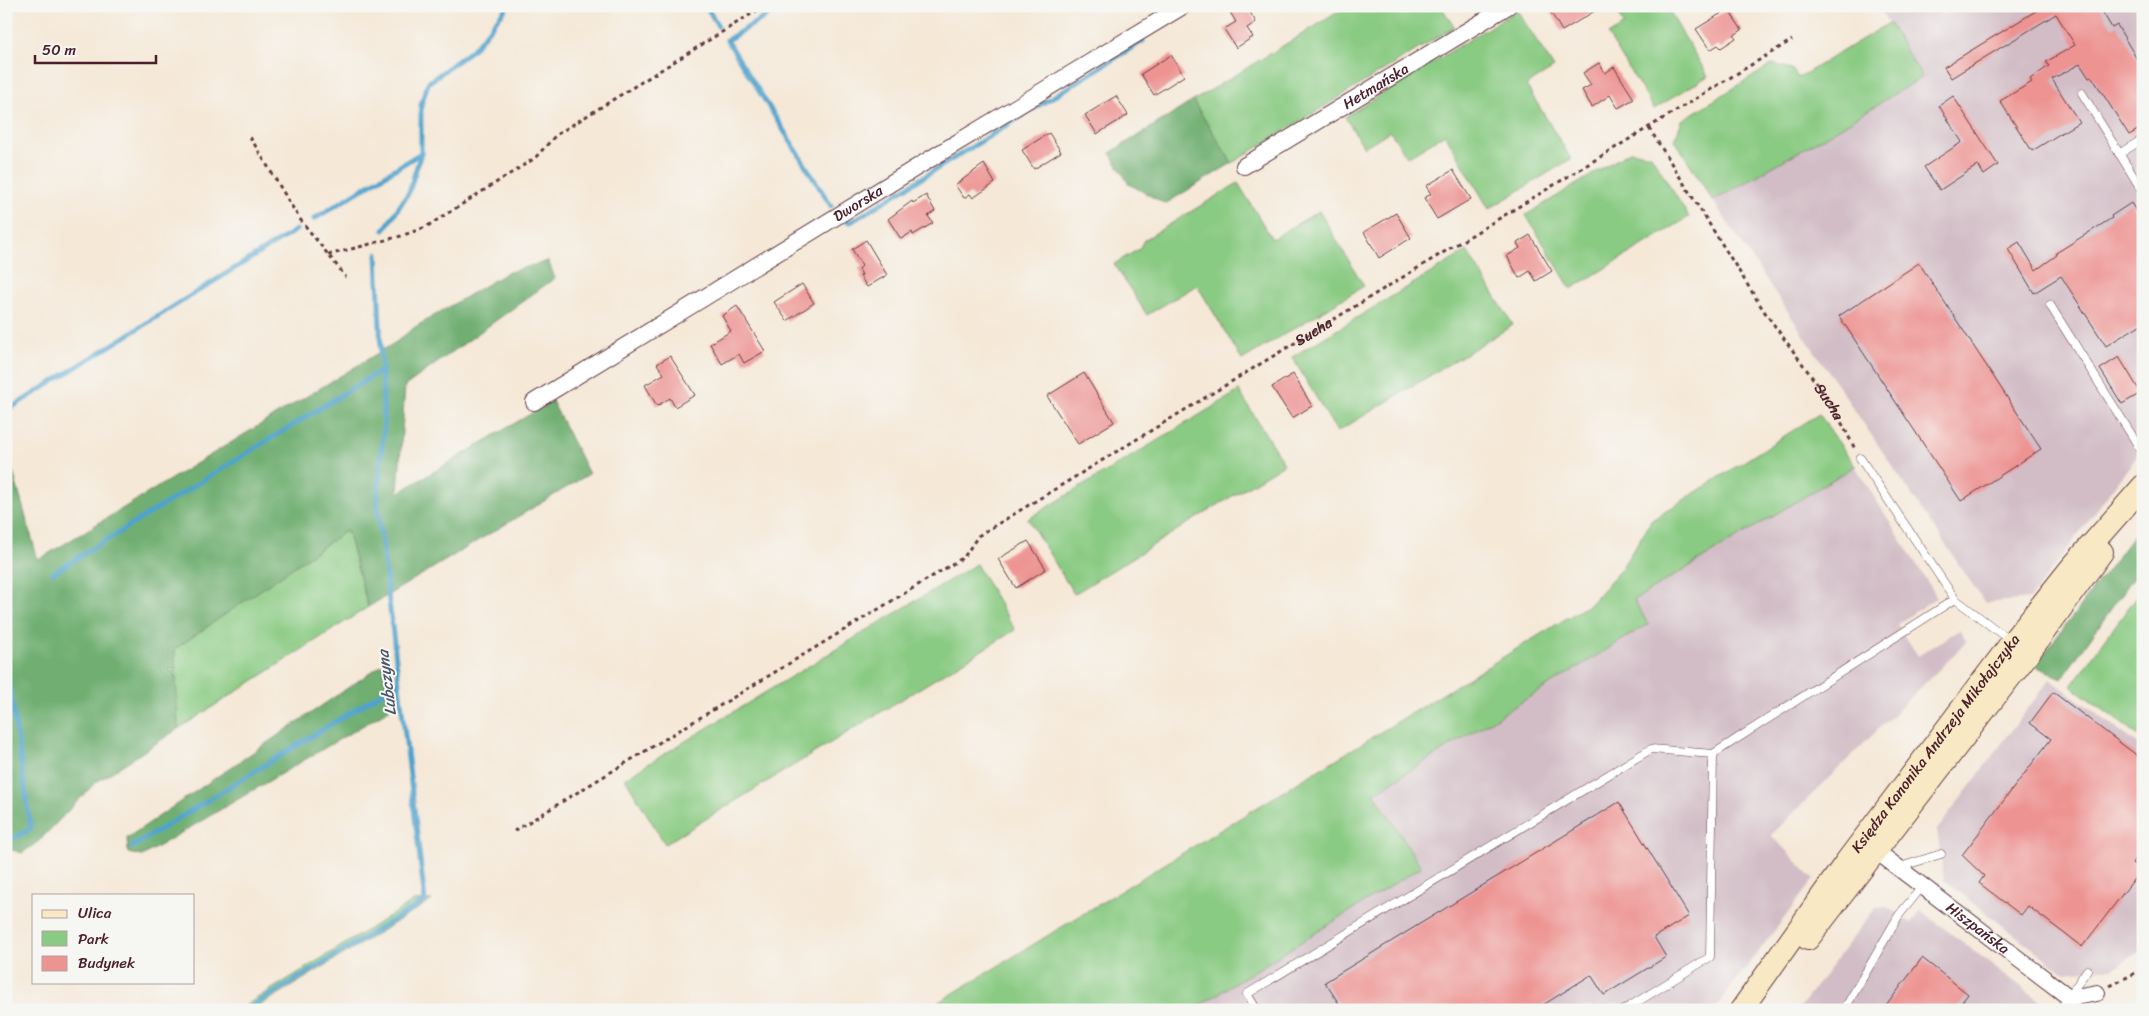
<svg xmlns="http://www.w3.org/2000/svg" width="2149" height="1016" font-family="Sriracha,sans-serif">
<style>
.industrial{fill:#d2bdc6}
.green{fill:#8acb83;stroke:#6a7557}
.forest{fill:#6faf71;stroke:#5c674e}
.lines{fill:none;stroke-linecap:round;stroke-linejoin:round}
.stream{stroke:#50a3cc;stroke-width:5}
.building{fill:#ed9493}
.lane-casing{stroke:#643d45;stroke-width:9}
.street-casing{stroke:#643d45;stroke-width:18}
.secondary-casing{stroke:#643d45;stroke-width:24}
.path{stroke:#643d45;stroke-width:3;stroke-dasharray:4 4;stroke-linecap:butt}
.lane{stroke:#fff;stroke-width:8}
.street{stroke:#fff;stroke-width:16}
.secondary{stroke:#f8e8c3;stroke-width:22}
.labels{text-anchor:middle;stroke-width:4;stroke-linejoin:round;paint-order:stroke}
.street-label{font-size:15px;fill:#4a1f2b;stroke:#f6f6f2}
.water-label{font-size:16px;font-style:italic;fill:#4c546b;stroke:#f6f6f2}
</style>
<rect width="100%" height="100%" fill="#f6f6f2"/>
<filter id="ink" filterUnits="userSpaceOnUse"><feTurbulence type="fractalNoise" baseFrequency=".02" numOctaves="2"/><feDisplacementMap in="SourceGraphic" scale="10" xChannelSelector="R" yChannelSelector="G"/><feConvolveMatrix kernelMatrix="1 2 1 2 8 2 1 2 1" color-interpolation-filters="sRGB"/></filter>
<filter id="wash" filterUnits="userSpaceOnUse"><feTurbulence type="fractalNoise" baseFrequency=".0096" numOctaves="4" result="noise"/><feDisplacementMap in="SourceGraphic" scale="20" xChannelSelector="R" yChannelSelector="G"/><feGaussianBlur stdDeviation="1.12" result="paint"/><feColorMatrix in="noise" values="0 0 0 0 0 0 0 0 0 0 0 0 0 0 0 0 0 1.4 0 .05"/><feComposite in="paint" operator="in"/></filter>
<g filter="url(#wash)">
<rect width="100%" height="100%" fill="#f5e8d7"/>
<g class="industrial">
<path d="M1878 6H2143V448L2030 599 1985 603 1713 201 1831 133 1922 77Z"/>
<path d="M1855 466 1937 597 1897 624 1918 656 1959 630 1967 642 1771 835 1814 879 1714 1010H1189L1421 867 1374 793 1648 624 1633 600Z"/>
<path d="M2050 679 2143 748V951L2112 968 2063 972 1944 880 1937 830Z"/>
<path d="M1886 906 1911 923 1920 910 2052 1010H1798L1876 907Z"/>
</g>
<g class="green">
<path d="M1348 6H1441L1454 27 1232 163 1193 101Z"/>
<path d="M1613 6H1666L1708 76 1654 109 1608 35 1624 25Z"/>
<path d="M1517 10 1554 68 1526 85 1571 159 1489 209 1445 134 1407 157 1390 131 1364 147 1345 117Z"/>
<path d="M1889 23 1922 77 1831 133 1713 201 1675 140 1682 120 1773 64 1792 69 1798 78Z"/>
<path d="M1631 151 1651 155 1689 217 1571 289 1526 215Z"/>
<path d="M1238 183 1272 239 1319 211 1364 286 1242 360 1197 285 1147 315 1114 264 1139 249 1144 240Z"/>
<path d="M1467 251 1513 325 1337 432 1292 357Z"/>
<path d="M1239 391 1284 464 1074 594 1028 519Z"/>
<path d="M1819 414 1855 466 1634 600 1648 624 1374 793 1421 867 1192 1010H926L1590 604 1621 569 1652 520Z"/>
<path d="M347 530 368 607 178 729 175 649Z"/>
<path d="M976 564 1015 630 665 844 625 778Z"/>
<path d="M2143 588V739L2071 686Z"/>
<path d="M432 900 253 1010H238L414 901Z"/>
</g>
<g class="forest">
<path d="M1193 101 1232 163 1165 204 1129 184 1110 153Z"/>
<path d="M548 261 555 278 405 386 398 493 552 401 589 474 368 607 347 530 175 649 178 729 95 783 39 841 22 853 13 850 6 852V447L38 560 396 342 415 327 506 273Z"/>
<path d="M2143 523V564L2062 678 2035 666Z"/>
<path d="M383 664 389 710 142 856 128 853 127 838Z"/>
</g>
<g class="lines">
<g class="stream">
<path d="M706 6 718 26"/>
<path d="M783 6 727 40 831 206"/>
<path d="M314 219 421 153"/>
<path d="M842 220 851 222 1143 41"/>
<path d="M384 230 409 192 421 153V105L428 83 473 49 508 6"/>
<path d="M6 411 296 230"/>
<path d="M53 573 382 370"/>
<path d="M6 662 31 829 6 842"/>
<path d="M132 847 398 683"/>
<path d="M246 1010 425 901 377 501 384 426 377 254"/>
</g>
</g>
<g id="blocks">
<g class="building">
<path d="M1240 6H1246L1256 22 1247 28 1253 37 1236 48 1224 29 1236 22 1230 12Z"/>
<path d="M1559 6H1603L1562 31 1550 11Z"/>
<path d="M2044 6H2099L2112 28 2117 25 2138 61 2143 58V127L2129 135 2092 77 2089 78 2080 64 2052 79 2079 122 2032 151 2000 101 2032 82 2030 79 2049 66 2046 62 2075 45 2056 14 1951 78 1944 67Z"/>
<path d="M1728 9 1742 30 1734 35 1736 38 1721 48 1718 45 1710 50 1696 29Z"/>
<path d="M1171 55 1184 76 1154 95 1141 74Z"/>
<path d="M1599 63 1605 73 1614 67 1634 99 1618 108 1610 95 1592 107 1582 90 1591 85 1583 73Z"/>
<path d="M1116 96 1128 115 1097 134 1085 115Z"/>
<path d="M1953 96 1998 165 1984 175 1978 165 1940 190 1924 167 1962 142 1939 106Z"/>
<path d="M1049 133 1061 152 1034 169 1022 150Z"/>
<path d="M984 164 995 183 973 198 970 194 964 198 955 185Z"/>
<path d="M1453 170 1471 199 1437 219 1424 198 1431 194 1426 186Z"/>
<path d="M926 195 935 211 928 216 933 223 913 235 912 232 901 239 888 219 912 201 913 203Z"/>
<path d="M2131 203 2143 222V323L2106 346 2061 276 2034 293 2008 249 2019 242 2036 270 2057 255 2056 253 2112 218 2111 216Z"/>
<path d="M1396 213 1411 238 1379 258 1364 232Z"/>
<path d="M1530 235 1552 271 1536 281 1530 271 1519 278 1507 256 1520 248 1517 243Z"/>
<path d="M866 240 887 275 867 287 860 276 862 275 859 269 862 266 852 249Z"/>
<path d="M1919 263 2041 449 1961 501 1839 316Z"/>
<path d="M802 284 814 303 787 321 774 302Z"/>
<path d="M737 306 765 351 744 363 739 354 722 364 710 344 731 331 722 316Z"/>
<path d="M670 356 695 395 675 407 670 398 657 406 645 385 664 374 657 364Z"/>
<path d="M2119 357 2141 393 2122 404 2100 369Z"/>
<path d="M1084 373 1114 422 1078 444 1047 396Z"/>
<path d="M1293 374 1312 406 1292 418 1272 387Z"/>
<path d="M1028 541 1046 569 1016 588 998 559Z"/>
<path d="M2053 692 2143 760V848L2132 863 2141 870 2082 947 2028 906 2021 915 1979 883 1984 876 1962 855 2051 739 2030 723Z"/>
<path d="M1619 802 1689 916 1654 937 1666 957 1604 995 1591 975 1535 1010H1343L1325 982Z"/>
<path d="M1922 958 1968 994 1956 1010H1883Z"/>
</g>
</g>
</g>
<g filter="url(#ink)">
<use href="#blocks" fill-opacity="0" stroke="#643d45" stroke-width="1"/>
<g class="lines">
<g class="lane-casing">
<g id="lane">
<path d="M2082 93 2143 192"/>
<path d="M2119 154 2143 139"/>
<path d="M2050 305 2143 453"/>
<path d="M1860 458 1955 599 2011 641"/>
<path d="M1900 867 1941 854"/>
<path d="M1257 1010 1247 994 1651 749 1713 754 1955 599"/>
<path d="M1624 1010 1710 957 1713 754"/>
<path d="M1844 1010 1899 915 1922 887"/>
<path d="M2060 1010 2087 970"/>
</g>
</g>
<g class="street-casing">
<g id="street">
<path id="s3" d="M1244 166 1508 6"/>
<path id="s4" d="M534 402 940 153 1183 6"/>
<path id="s5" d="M1867 844 2070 998 2097 993"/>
</g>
</g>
<g class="secondary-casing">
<g id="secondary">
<path d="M1808 939 2028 654 2102 552"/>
<path id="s6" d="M1741 1010 1846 862 2012 642 2070 569 2143 486"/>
</g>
</g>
<g class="path">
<path id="s1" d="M1649 128 1764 311 1833 406 1855 449"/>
<path d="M250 137 299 218 346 277"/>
<path d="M328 255 401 236 426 227 535 158 556 135 764 6"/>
<path id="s2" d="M514 831 964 557 978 536 1792 40"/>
<path d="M2110 986 2143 969"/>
</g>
<use href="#lane" class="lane"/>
<use href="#street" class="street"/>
<use href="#secondary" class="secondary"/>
</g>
</g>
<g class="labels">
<g class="street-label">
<text dy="5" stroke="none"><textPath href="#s3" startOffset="154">Hetmańska</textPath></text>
<text dy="5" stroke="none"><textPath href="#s4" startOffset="380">Dworska</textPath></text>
<text dy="5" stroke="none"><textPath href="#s2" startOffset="945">Sucha</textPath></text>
<text dy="5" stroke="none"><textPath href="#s1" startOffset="328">Sucha</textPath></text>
<text dy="5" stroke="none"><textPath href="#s6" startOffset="330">Księdza Kanonika Andrzeja Mikołajczyka</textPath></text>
<text dy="5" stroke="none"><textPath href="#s5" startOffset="139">Hiszpańska</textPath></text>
</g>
<g class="water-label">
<text transform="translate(386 683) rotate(-97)" y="6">Lubczyna</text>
</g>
</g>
<rect width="2149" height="1016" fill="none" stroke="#f6f6f2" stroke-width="25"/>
<rect x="32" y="894" width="162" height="90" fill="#f6f6f2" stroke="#b1a0a2"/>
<rect x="42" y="910" width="25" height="8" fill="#f8e8c3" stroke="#b1a0a2"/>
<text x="78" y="918" font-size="15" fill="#4a1f2b">Ulica</text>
<rect x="42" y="931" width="25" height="15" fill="#8acb83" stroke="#b1a0a2"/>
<text x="78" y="944" font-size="15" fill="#4a1f2b">Park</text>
<rect x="42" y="956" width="25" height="15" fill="#ed9493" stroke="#b1a0a2"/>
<text x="78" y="968" font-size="15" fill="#4a1f2b">Budynek</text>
<path d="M35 55v8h121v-8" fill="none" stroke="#4a1f2b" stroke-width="2.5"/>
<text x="42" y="55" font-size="15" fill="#4a1f2b" stroke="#f6f6f2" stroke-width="4" paint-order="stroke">50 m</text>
</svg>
